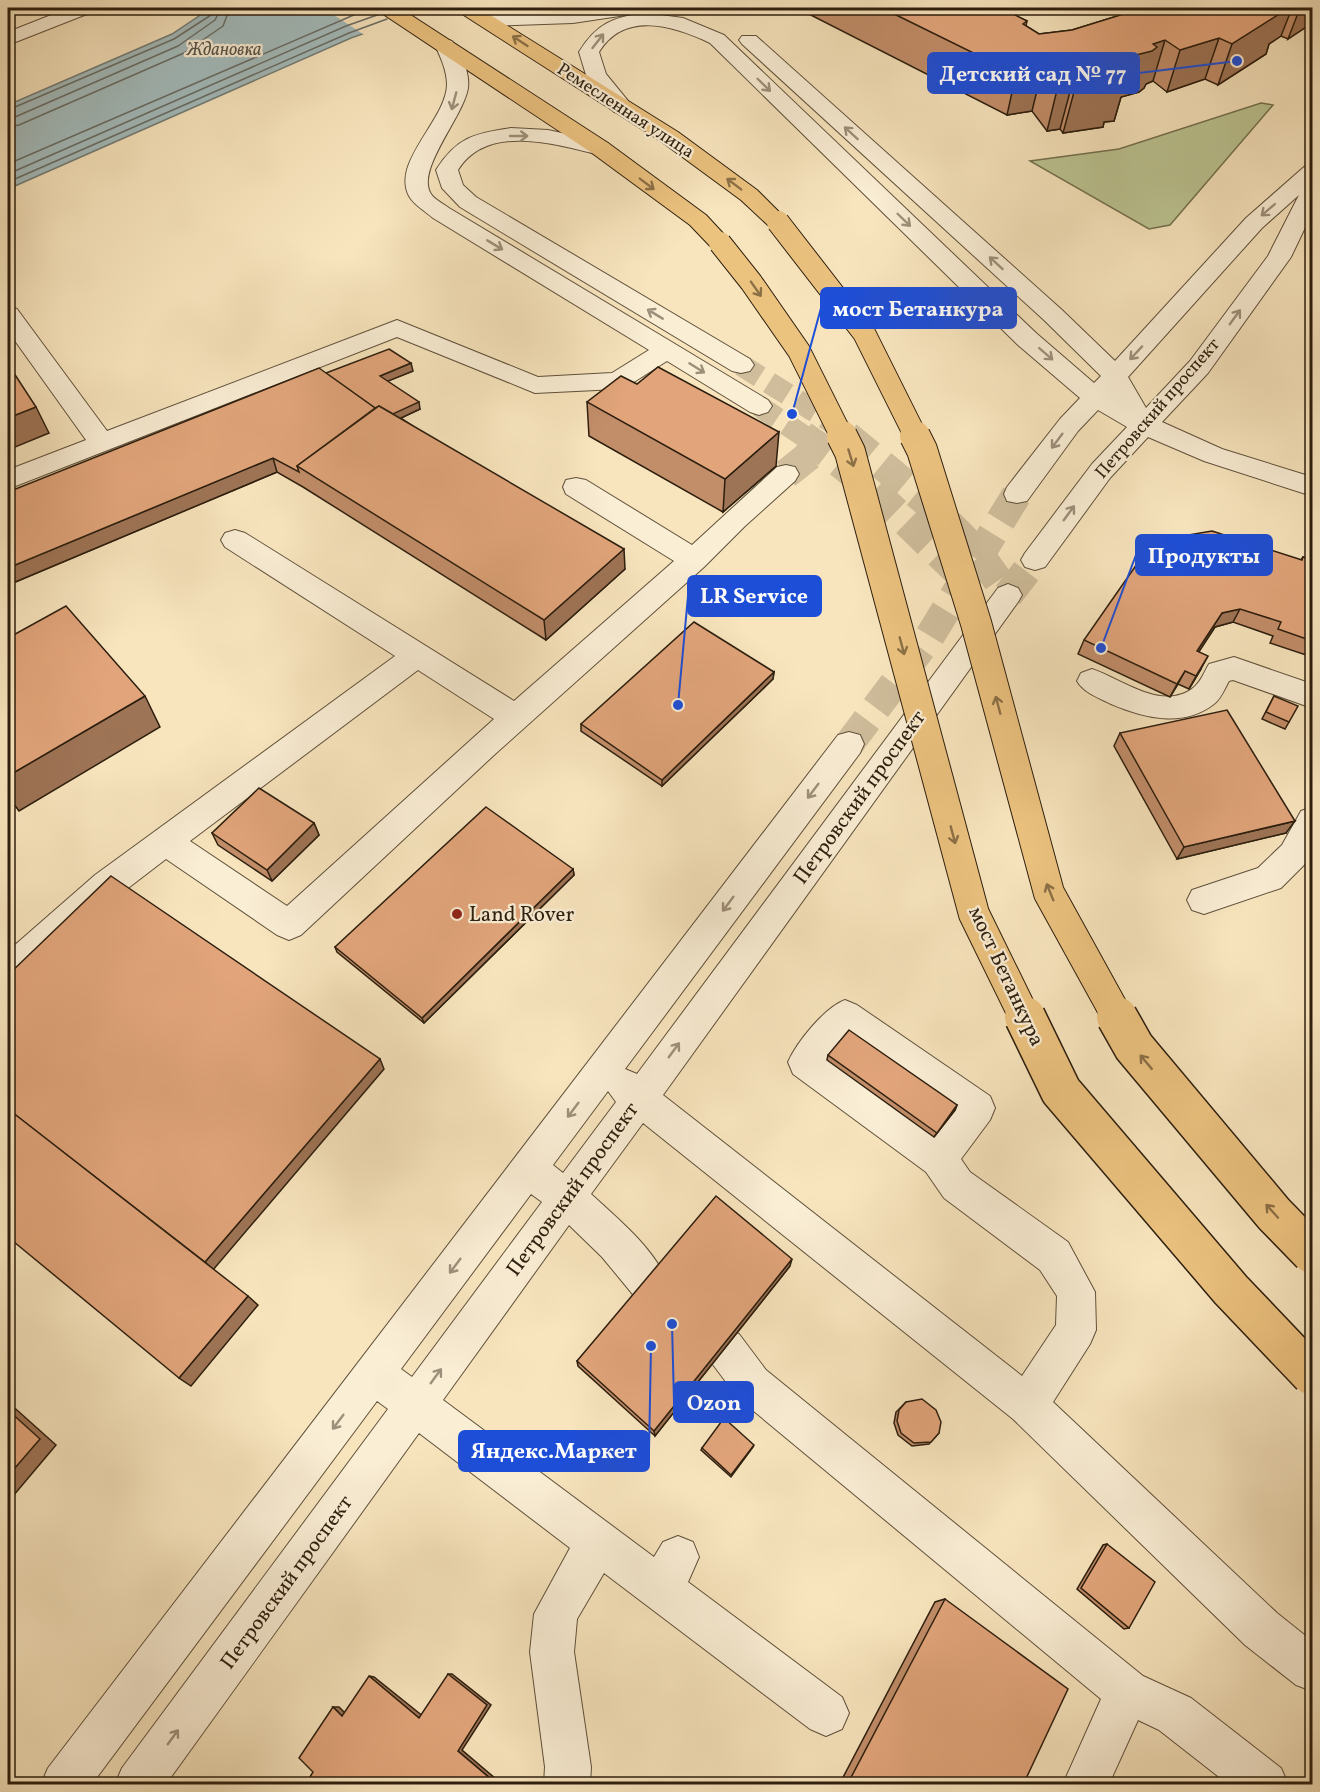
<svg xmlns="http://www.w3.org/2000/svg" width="1320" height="1792" font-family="Vollkorn,serif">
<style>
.green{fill:#bcc593;stroke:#747250;stroke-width:1.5}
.water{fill:#a3bcbd;stroke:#737d77;stroke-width:1.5}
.pier{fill:#f8e5be}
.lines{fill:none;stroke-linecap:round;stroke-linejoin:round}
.shore{stroke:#686d66;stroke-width:1.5}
.minor-tunnel-far1{stroke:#cfbd9b;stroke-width:22;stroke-dasharray:22 11;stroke-linecap:butt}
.minor-tunnel{stroke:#cfbd9b;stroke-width:30;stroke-dasharray:30 15;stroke-linecap:butt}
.minor-casing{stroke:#5f503a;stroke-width:2}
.major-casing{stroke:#2c1e0e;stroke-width:2}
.minor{fill:#faeed5;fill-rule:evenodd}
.major{fill:#ecc27f;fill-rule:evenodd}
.major-bridge-far2-casing{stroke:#2c1e0e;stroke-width:24;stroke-linecap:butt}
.major-bridge-far1-casing{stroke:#2c1e0e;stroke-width:32;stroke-linecap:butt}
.major-bridge-casing{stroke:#2c1e0e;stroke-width:43;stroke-linecap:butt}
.major-bridge-far2{stroke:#ecc27f;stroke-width:22}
.major-bridge-far1{stroke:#ecc27f;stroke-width:30}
.major-bridge{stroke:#ecc27f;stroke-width:40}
.wall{fill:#c28e6a;stroke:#2c1e0e;stroke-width:1.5}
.shaded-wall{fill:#9e7456;stroke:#2c1e0e;stroke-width:1.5}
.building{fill:#e2a57b;stroke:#2c1e0e;stroke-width:1.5}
.oneway{stroke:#8c7046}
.oneway2{stroke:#9d907b}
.poi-dot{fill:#8f2418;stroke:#faeed5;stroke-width:2}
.labels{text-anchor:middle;stroke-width:4.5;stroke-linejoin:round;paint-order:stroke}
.far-water-label{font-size:18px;font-style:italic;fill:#56554b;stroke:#faeed5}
.far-street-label{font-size:18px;fill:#2c1e0e;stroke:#faeed5}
.street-label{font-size:21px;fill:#2c1e0e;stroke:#faeed5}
.poi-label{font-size:21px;fill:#2c1e0e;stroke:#faeed5;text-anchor:start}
.leader{fill:none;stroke:#1d4ed8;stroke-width:2}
.callout-dot{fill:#1d4ed8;stroke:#faeed5;stroke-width:2}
.callout{fill:#1d4ed8;stroke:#1d4ed8;stroke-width:2}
.callout-label{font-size:22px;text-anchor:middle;font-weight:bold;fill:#fff}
</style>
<rect width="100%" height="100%" fill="#f8e5be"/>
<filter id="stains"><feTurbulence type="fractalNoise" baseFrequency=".00333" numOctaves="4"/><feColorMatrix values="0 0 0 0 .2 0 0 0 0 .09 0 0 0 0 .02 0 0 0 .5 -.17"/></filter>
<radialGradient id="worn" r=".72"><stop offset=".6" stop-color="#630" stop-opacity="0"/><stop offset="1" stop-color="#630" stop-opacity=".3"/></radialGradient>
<path class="green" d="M1261 103 1273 105 1170 225 1149 229 1030 161 1119 149Z"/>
<path class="water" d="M211 8H436L351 38 8 189V105L172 34Z"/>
<path class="pier" d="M323 8H439L437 10 366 36Z"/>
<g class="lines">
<g class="shore">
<path d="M8 110 174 39 211 15 213 8"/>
<path d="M8 118 15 117 178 46 215 20 221 8"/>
<path d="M8 127 19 125 184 53 223 26 230 8"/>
<path d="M8 164 370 8"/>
<path d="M8 174 346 26 380 14"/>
<path d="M8 182 349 33 387 19"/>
</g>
<g class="minor-tunnel-far1">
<path d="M741 365 830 421 849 437"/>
<path d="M759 406 805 437"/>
</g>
<g class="minor-tunnel">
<path d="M803 436C862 475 914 530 965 579L973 582"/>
<path d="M847 436 928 503 980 555 1008 595"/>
<path d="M786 474 820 447"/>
<path d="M1008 595 1035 560"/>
<path d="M849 744 930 636 1017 494"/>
</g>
<g class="minor-casing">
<g id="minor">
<path d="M69 8H95L92 12 8 45V32Z"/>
<path d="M597 8H643L640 12 633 14 573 23 487 26 480 24 477 20 480 16 487 14 573 11Z"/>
<path d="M646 13 683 18 724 35 1036 333 1094 383 1101 376 1044 320 742 44 739 40 742 36H756L1062 310 1115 361 1246 218 1304 167 1312 165V183L1309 186 1312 185V213L1291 257 1208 373 1162 422 1222 449 1312 477V496L1204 461 1148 437 1110 478 1045 567 1035 570 1025 567 1021 560 1025 553 1092 464 1127 427 1098 410 1078 431 1027 501 1017 503 1007 501 1004 494 1007 487 1060 419 1080 398 1018 345 710 43C674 26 625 10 599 52L606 74 633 107 630 112 622 113 614 112 586 75 579 52C597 23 613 17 646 13ZM1299 195 1268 256 1190 361 1146 408 1128 377 1262 228Z"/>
<path d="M445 39 452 41C461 53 470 72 468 88 464 116 415 170 431 194 435 200 444 204 449 208L768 400 772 406 768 412 759 415 750 412 667 361 626 387 617 389 535 393 397 337 8 489V470L86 440 8 331V306L17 309 107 431 397 320 538 377 612 373 649 350 433 218C425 211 414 205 409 196 391 162 446 120 447 85 447 71 441 58 435 45L438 41Z"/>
<path d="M511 128 548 130 608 143 611 148 608 153 600 155C556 144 487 123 458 170L463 185 476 197 750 359 754 365 750 371 741 373 732 371 460 207 442 188 436 170C456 138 474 133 511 128Z"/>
<path d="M786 465 795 467 799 474 795 481 745 526 704 567 494 755 301 935 289 940 277 935 166 859 119 895 20 983 8 987V951L95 875 395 656 225 547 221 540 225 533 235 530 245 533 514 701 674 561 566 494 563 487 566 480 576 478 586 480 692 545 777 467ZM418 670 494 719 287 906 190 841Z"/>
<path d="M1008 584 1018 588 1022 595 1018 602 663 1095 1022 1376 1056 1325 1057 1296 1040 1270 944 1198 926 1172 793 1074 788 1062C797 1042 824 1008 845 1000L857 1005 990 1096 995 1108 990 1120 961 1159 970 1172 1068 1242 1095 1292 1096 1330 1090 1344 1053 1402 1277 1613 1312 1641V1691L1296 1685 1245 1645 1013 1419 643 1123 591 1194C619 1220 654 1248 668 1283L663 1297 649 1302 635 1297 602 1257 569 1225 443 1400 654 1557 663 1542 678 1536 693 1542 699 1557 688 1582 842 1697 849 1713 842 1729 826 1736 810 1729 604 1573 577 1619 574 1652 591 1767 590 1784H544L545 1767 530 1652 534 1614 570 1548 419 1433 166 1784H115L122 1768 388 1409 377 1401 92 1784H41L48 1768 838 735 849 732 860 735 864 744 860 753 625 1069 637 1074 998 588ZM848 1038 952 1112 935 1134 831 1059ZM608 1091 616 1102 563 1173 553 1165ZM531 1194 542 1202 412 1377 401 1369Z"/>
<path d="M1234 657 1312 684V708L1233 680 1229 681C1225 688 1221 699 1214 704 1183 728 1144 718 1111 704 1099 698 1084 693 1077 681L1081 673 1092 669C1122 679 1162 712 1193 688 1201 682 1204 672 1209 664Z"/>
<path d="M1312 807V850L1304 865 1281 888 1204 914 1192 910 1187 900 1192 890 1258 868 1282 845 1301 811Z"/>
<path d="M725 1328 739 1334 766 1370 1143 1676 1191 1698 1281 1768 1288 1784H1228L1159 1730 1138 1720 1109 1784H1063L1101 1699 738 1398 711 1362 705 1348 711 1334Z"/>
</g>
</g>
<g class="major-casing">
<g id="major">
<path d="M377 8H400L608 143 706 215 732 243 728 248 720 250 712 248 690 225 592 153 380 12Z"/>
<path d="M456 8H479L678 132 757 190 789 222 786 227 778 229 770 227 741 200 662 142 459 12Z"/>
</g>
</g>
<use href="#minor" class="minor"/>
<use href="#major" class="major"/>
<g class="major-bridge-far2-casing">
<g id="major-bridge-far2">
<path d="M778 222 864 333 916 437"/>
<path d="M720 243 751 282 799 351 842 437"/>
</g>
</g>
<g class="major-bridge-far1-casing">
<g id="major-bridge-far1">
<path d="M842 436 850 452 974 914 1025 1018"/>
<path d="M915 436 922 450 976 623 1049 893 1118 1018"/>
</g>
</g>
<g class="major-bridge-casing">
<g id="major-bridge">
<path d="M1025 1017 1061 1091 1231 1290 1312 1375"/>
<path d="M1117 1017 1134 1047 1274 1214 1312 1253"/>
</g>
</g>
<use href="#major-bridge-far2" class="major-bridge-far2"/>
<use href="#major-bridge-far1" class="major-bridge-far1"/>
<use href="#major-bridge" class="major-bridge"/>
</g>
<g class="wall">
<path d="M799 8H1008L1012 14 1027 21 1026 26 1039 34 1072 30 1143 8H1312V23L1288 39 1281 36 1269 44 1266 54 1218 85 1205 79 1167 92 1153 81 1146 84 1144 88 1139 92 1121 97 1114 121 1104 122 1103 127 1063 133 1060 129 1047 131 1032 111 1007 115 799 9Z"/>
<path d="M413 371 387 381 420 409 401 418 625 569 546 640 303 487 277 472 8 585V492L326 373Z"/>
<path d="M587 402 776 466 723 512 589 436Z"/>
<path d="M1303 557 1312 560V657L1270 643 1273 636 1233 622 1215 627 1199 651 1201 669 1189 689 1178 684 1170 697 1078 654 1084 640 1301 560Z"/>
<path d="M774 672 773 679 662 786 581 731V724Z"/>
<path d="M1274 696 1289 722 1285 729 1262 719Z"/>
<path d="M1120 733 1286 833 1177 859 1114 746Z"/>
<path d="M314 823 319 835 272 881 218 845 212 833Z"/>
<path d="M573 869 574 875 424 1023 337 952 335 947Z"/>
<path d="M828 1055 957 1105 955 1110 934 1137 827 1060Z"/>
<path d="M790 1266 655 1436 578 1366 577 1361Z"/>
<path d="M906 1402 939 1433 929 1444 912 1446 898 1435 894 1423 896 1412Z"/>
<path d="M753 1447 731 1477 701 1450 702 1448Z"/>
<path d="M1107 1544 1129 1628 1124 1629 1077 1589 1103 1545Z"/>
<path d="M945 1599 1023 1785H839L935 1602Z"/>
</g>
<g class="shaded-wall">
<path d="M1277 8H1292L1281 36 1269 44 1266 54 1218 85 1232 44Z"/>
<path d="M1300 8H1312V23L1288 39Z"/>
<path d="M1219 38 1205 79 1167 92 1180 50Z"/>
<path d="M1165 40 1153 81 1146 84 1144 88 1139 92 1121 97 1114 121 1104 122 1103 127 1063 133 1074 92 1112 61 1153 44Z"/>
<path d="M1042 70 1032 111 1007 115 1016 74Z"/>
<path d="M1071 88 1060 129 1047 131 1057 90Z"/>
<path d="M411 363 413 371 381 384 380 376Z"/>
<path d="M419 402 420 409 384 426 380 412Z"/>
<path d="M36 407 49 433 8 450V418Z"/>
<path d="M779 432 776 466 723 512 725 479Z"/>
<path d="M273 458 277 472 8 585V568Z"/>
<path d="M624 549 625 569 546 640 544 620Z"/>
<path d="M1240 609 1233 622 1215 627 1191 664 1197 651 1222 613Z"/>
<path d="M1208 656 1201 669 1189 689 1196 676Z"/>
<path d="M1185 671 1178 684 1170 697 1177 684Z"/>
<path d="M774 672 773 679 662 786V780Z"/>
<path d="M145 696 160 727 19 811 8 796V776Z"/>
<path d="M1295 821 1286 833 1177 859 1184 847Z"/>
<path d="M314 823 319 835 272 881 267 870Z"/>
<path d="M573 869 574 875 424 1023 422 1018Z"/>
<path d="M380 1059 384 1069 213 1270 205 1262Z"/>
<path d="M957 1105 955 1110 934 1137 937 1133Z"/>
<path d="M792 1259 790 1266 655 1436 654 1431Z"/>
<path d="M248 1296 258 1305 191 1386 179 1378Z"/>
<path d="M8 1402 56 1445 8 1502Z"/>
<path d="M448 1674H452L491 1705 462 1750 503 1785H498L458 1751Z"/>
<path d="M369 1676 374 1677 424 1717 419 1718Z"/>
<path d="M333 1707H339L348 1716H342Z"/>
</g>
<g class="building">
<path d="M882 8H1008L1012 10 1009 12 1027 21 1023 24 1039 34 1072 30 1143 8H1277L1274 10 1281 13 1232 44 1219 38 1180 50 1165 40 1153 44 1157 47 1152 51 1112 61 1126 80 1112 82 1115 86 1074 92 1071 88 1057 90 1042 70 1016 74Z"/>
<path d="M389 349 411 363 380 376 419 402 393 414 379 406 375 408 326 373Z"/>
<path d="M8 364 36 407 8 418Z"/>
<path d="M658 367 779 432 725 479 587 402 621 376 637 384Z"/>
<path d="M319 368 375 408 297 466 299 472 273 458 8 568V492Z"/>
<path d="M379 406 624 549 544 620 297 466Z"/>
<path d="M1212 531 1302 560 1303 557 1312 560V641L1278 629 1281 622 1240 609 1222 613 1197 651 1208 656 1196 676 1185 671 1177 684 1084 640 1153 541Z"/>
<path d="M66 606 145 696 8 776V638Z"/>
<path d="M694 622 774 672 662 780 581 724Z"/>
<path d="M1274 696 1298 706 1289 722 1266 712Z"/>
<path d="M1227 710 1295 821 1184 847 1120 733Z"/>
<path d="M259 788 314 823 267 870 212 833Z"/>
<path d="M486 807 573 869 422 1018 335 947Z"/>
<path d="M111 876 380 1059 205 1262 8 1109V975Z"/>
<path d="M849 1030 957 1105 937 1133 828 1055Z"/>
<path d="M8 1109 248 1296 179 1378 8 1237Z"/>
<path d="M716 1196 792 1259 654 1431 577 1361Z"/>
<path d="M922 1399 936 1410 941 1422 939 1433 931 1442 914 1443 901 1433 897 1421 899 1410 906 1402Z"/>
<path d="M8 1410 40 1439 8 1476Z"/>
<path d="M724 1418 754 1445 731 1475 702 1448Z"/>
<path d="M1107 1544 1155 1582 1129 1628 1081 1588Z"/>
<path d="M945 1599 1068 1689 1023 1785H847Z"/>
<path d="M448 1674 487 1705 458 1751 498 1785H305L313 1772 299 1758 333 1707 342 1716 369 1676 419 1718Z"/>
</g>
<defs><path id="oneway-shaft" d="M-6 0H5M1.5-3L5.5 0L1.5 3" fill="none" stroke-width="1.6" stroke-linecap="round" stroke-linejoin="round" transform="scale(1.5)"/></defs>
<g class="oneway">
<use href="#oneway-shaft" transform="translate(520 41) rotate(-147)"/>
<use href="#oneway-shaft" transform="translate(647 184) rotate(37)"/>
<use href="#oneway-shaft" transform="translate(734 184) rotate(-143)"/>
<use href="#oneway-shaft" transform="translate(756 289) rotate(55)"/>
<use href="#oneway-shaft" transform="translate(851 458) rotate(73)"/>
<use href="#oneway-shaft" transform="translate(902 646) rotate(75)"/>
<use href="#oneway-shaft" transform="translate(998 705) rotate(-105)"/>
<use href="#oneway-shaft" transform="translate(953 835) rotate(75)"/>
<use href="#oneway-shaft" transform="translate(1050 892) rotate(-112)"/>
<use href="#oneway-shaft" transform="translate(1146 1062) rotate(-130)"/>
<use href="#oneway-shaft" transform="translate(1272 1211) rotate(-132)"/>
</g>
<g class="oneway2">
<use href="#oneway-shaft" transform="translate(598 41) rotate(-52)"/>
<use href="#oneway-shaft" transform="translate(764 85) rotate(44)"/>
<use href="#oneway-shaft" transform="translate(454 101) rotate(105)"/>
<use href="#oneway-shaft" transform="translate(851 133) rotate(-138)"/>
<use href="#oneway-shaft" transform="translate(519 136)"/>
<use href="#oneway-shaft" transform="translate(1268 210) rotate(139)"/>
<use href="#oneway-shaft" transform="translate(904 220) rotate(44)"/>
<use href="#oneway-shaft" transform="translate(495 245) rotate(31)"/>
<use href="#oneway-shaft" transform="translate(996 263) rotate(-138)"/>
<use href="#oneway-shaft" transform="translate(655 314) rotate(-149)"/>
<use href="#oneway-shaft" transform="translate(1235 317) rotate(-54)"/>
<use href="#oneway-shaft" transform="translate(1136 353) rotate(133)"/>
<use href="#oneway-shaft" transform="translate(1046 354) rotate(41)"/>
<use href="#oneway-shaft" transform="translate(697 368) rotate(32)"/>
<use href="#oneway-shaft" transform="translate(1057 441) rotate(127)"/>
<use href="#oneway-shaft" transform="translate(1069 513) rotate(-54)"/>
<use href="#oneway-shaft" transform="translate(813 791) rotate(127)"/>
<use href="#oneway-shaft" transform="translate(728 904) rotate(127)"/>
<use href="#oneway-shaft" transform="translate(674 1050) rotate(-54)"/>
<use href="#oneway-shaft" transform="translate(573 1110) rotate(127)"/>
<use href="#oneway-shaft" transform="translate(455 1266) rotate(127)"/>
<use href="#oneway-shaft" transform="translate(436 1376) rotate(-54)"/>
<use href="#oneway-shaft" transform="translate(338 1422) rotate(127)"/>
<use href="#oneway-shaft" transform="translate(173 1737) rotate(-54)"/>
</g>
<circle class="poi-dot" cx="457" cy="914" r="6"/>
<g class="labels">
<g class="far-water-label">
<text x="224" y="55">Ждановка</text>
</g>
<g class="far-street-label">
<text transform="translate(626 110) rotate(33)" y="6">Ремесленная улица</text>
<text transform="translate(1157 408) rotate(-49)" y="6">Петровский проспект</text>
</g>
<g class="street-label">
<text transform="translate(859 797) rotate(-54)" y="7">Петровский проспект</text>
<text transform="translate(1007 976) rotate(65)" y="7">мост Бетанкура</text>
<text transform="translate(572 1189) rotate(-54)" y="7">Петровский проспект</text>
<text transform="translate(286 1582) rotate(-54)" y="7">Петровский проспект</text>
</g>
<g class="poi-label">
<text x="469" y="921">Land Rover</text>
</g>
</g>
<path class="leader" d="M1237 61L1139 73M792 414L821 308M1101 648L1136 555M678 705L688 596M672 1324L674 1402M651 1346L649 1451"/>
<g class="callout-dot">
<circle cx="1237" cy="61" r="6"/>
<circle cx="792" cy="414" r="6"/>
<circle cx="1101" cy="648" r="6"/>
<circle cx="678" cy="705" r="6"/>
<circle cx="672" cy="1324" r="6"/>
<circle cx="651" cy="1346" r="6"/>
</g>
<g class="callout">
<rect x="928" y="53" width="211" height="40" rx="6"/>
<rect x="821" y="288" width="195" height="40" rx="6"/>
<rect x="1136" y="535" width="136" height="40" rx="6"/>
<rect x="688" y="576" width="133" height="40" rx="6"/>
<rect x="674" y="1382" width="79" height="40" rx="6"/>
<rect x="459" y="1431" width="190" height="40" rx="6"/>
</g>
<g class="callout-label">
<text x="1033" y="81">Детский сад № 77</text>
<text x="918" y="316">мост Бетанкура</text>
<text x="1204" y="563">Продукты</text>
<text x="754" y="603">LR Service</text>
<text x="714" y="1410">Ozon</text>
<text x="554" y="1458">Яндекс.Маркет</text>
</g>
<rect width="1320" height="1792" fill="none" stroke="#f8e5be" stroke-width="30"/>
<rect x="9" y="9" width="1302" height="1774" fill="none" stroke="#2c1e0e" stroke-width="3"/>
<rect x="15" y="15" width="1290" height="1762" fill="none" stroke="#2c1e0e" stroke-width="1.5"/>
<rect width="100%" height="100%" filter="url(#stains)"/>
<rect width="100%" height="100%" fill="url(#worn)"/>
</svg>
